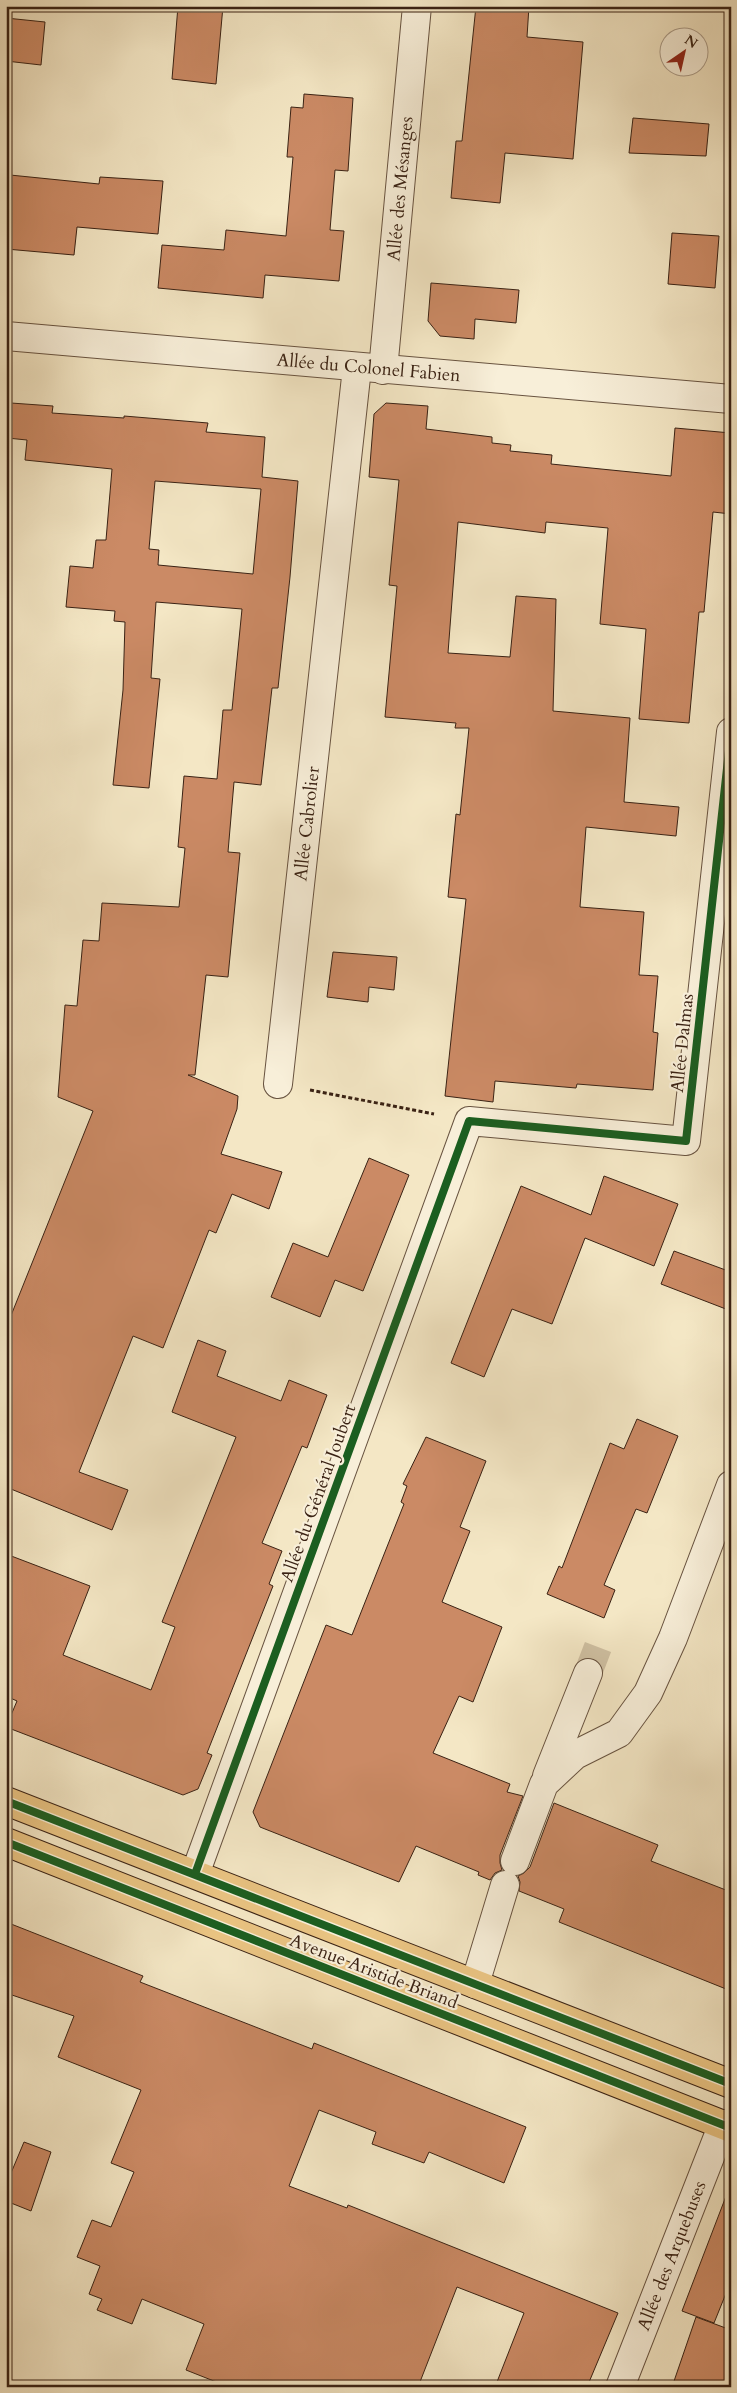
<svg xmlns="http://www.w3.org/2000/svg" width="737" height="2393" font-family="Cardo,serif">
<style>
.building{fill:#cb8a65;stroke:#3a2214;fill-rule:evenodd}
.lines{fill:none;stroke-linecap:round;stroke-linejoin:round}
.minor-tunnel{stroke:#cfc0a2;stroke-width:28;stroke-dasharray:28 14;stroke-linecap:butt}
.minor-casing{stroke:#685340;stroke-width:30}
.major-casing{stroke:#3a2214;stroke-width:30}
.path{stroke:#3a2214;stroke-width:3;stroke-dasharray:4 2.5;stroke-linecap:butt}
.minor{stroke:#f8efd9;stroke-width:28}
.major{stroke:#eac482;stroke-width:28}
.cycleway-casing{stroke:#f8efd9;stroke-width:11}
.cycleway{stroke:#1b5e20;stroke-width:8}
.labels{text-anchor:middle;stroke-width:4.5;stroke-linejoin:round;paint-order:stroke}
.street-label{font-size:18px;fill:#3a2214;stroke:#f8efd9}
</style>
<rect width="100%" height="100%" fill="#f4e7c5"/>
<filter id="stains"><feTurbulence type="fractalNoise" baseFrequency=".004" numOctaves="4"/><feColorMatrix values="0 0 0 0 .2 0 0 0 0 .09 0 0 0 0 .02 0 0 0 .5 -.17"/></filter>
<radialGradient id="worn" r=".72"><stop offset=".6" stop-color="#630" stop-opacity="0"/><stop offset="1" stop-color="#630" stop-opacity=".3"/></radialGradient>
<g class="building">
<path d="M178 6H223L216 84 172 79Z"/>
<path d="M476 6H529L527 37 583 42 573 159 505 153 500 203 451 198 456 141H462Z"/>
<path d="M6 18 45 22 41 65 6 61Z"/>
<path d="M304 94 353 98 348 171 335 170 330 230 344 231 339 281 265 275 263 298 158 288 162 245 224 250 226 230 286 236 293 157H287L291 107 303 108Z"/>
<path d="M633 118 709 124 706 156 629 153Z"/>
<path d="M10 175 99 184 100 177 163 181 158 234 77 227 74 255 6 249V195H8Z"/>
<path d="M672 233 719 236 715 288 668 284Z"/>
<path d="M431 283 519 290 516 323 475 319 474 339 440 336 428 321Z"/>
<path d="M11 403 53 406 52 413 124 418V416L208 423 206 432 265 437 262 477 298 481 290 577 278 688H272L261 785 234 782 228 852 240 853 228 977 206 975 195 1075H188L238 1096 237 1109 221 1154 282 1172 269 1209 232 1194 216 1233 209 1230 163 1348 133 1336 79 1472 128 1490 112 1530 6 1487V1328L93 1111 58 1097 65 1005 77 1006 83 940 99 941 102 903 179 907 185 848 178 847 184 776 217 779 223 710H232L242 609 156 602 151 678 160 679 149 788 113 785 123 690 125 622 114 621 115 611 66 607 70 566 93 568 96 540H106L112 469 25 460 27 440 7 438ZM155 481 261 489 253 574 158 565 159 550 149 549Z"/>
<path d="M386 403 428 406 426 429 492 437V443L511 445 510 451 552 455 551 464 671 476 675 428 731 433V514L713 512 704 612H699L689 723 639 719 646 629 600 624 608 528 546 522 545 533 458 522 448 653 510 657 516 596 556 599 553 711 630 718 624 802 679 807 676 836 586 827 580 907 644 912 639 975 658 976 653 1032 658 1033 653 1090 577 1084 576 1088 495 1081 493 1102 445 1096 466 899 448 897 456 814 460 815 469 728H455L456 723 385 717 397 586 389 585 399 480 369 477 374 414Z"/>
<path d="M333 952 397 957 394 990 369 987 368 1002 327 997Z"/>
<path d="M369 1158 409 1175 363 1291 335 1280 320 1317 271 1297 293 1243 328 1257Z"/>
<path d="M604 1176 678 1204 654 1266 585 1238 552 1324 512 1309 484 1377 451 1363 521 1186 591 1215Z"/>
<path d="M674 1251 731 1272V1311L661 1284Z"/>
<path d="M198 1340 226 1351 217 1376 281 1401 289 1380 327 1395 307 1448 302 1446 262 1543 282 1551 269 1584 273 1586 207 1753 212 1755 198 1789 183 1795 6 1727 17 1701 6 1696V1554L90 1586 63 1655 151 1690 175 1627 162 1622 236 1437 172 1412Z"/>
<path d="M637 1419 678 1436 647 1513 636 1509 604 1585 615 1590 604 1618 547 1594 559 1566 562 1568 610 1443 624 1449Z"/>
<path d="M426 1437 486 1461 460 1527 470 1531 442 1602 502 1627 473 1702 459 1696 433 1753 510 1784 507 1792 523 1796 500 1855V1863L502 1870 495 1873 490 1880 478 1875 479 1872 416 1846 399 1882 260 1827 253 1812 326 1625 352 1635 404 1504 401 1502 407 1486 403 1484Z"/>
<path d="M554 1803 658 1845 651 1861 731 1892V1991L559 1922 564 1909 519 1891 520 1882 518 1876 524 1873 530 1867Z"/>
<path d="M6 1922 143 1976 140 1982 312 2049 314 2043 526 2127 504 2183 429 2152 424 2163 372 2144 376 2132 319 2110 289 2186 347 2208 348 2205 618 2313 587 2387H495L524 2313 457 2287 418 2387H229L186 2370 204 2324 142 2299 132 2324 97 2310 102 2299 89 2294 100 2266 77 2257 92 2220 111 2227 134 2172 111 2163 141 2090 58 2057 74 2016 6 1993Z"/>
<path d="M24 2142 51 2152 31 2211 6 2201V2185Z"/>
<path d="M728 2191 731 2192V2281L714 2323 682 2311Z"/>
<path d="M696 2317 731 2330V2387H672Z"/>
</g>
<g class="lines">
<path class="minor-tunnel" d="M588 1673 598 1647"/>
<g class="minor-casing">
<g id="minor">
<path id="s1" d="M6 336 731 399"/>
<path id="s2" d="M383 370 417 6"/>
<path id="s3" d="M278 1084 357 368"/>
<path d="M547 1776 588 1673"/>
<path d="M515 1861 544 1784 575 1755 619 1733 648 1693 673 1638 731 1485"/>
<path d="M195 1874 469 1121 686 1141 731 732"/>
<path d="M475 1984 505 1885"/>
<path id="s4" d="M620 2387 723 2124"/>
</g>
</g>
<g class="major-casing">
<g id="major">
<path d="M6 1801 731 2084"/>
<path d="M6 1842 731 2128"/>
</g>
</g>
<path class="path" d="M310 1090 434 1114"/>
<use href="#minor" class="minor"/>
<use href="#major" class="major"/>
<g class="cycleway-casing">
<g id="cycleway">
<path d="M6 1801 731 2084"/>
<path d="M6 1842 731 2128"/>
<path d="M195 1874 469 1121 686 1141 731 732"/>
</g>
</g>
<use href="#cycleway" class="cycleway"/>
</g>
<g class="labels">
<g class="street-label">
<text dy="6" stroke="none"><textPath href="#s2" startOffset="182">Allée des Mésanges</textPath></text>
<text dy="6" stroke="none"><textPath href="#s1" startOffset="364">Allée du Colonel Fabien</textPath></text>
<text dy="6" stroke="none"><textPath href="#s3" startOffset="262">Allée Cabrolier</textPath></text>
<text transform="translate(682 1043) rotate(-84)" y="6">Allée Dalmas</text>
<text transform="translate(318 1493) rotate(-70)" y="6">Allée du Général Joubert</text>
<text transform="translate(374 1971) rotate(21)" y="6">Avenue Aristide Briand</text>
<text dy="6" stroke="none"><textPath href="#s4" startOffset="141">Allée des Arquebuses</textPath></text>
</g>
</g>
<rect width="737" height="2393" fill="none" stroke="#f4e7c5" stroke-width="25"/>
<rect x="8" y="8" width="722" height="2378" fill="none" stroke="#3a2214" stroke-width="2.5"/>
<rect x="12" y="12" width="712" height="2368" fill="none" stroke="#3a2214"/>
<g transform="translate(684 52) rotate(34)"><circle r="24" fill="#f8efd9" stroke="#ac9d8a"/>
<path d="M0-4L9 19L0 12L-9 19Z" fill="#8f2418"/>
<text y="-8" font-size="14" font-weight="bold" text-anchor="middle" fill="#3a2214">N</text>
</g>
<rect width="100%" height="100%" filter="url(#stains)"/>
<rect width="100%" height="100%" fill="url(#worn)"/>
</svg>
